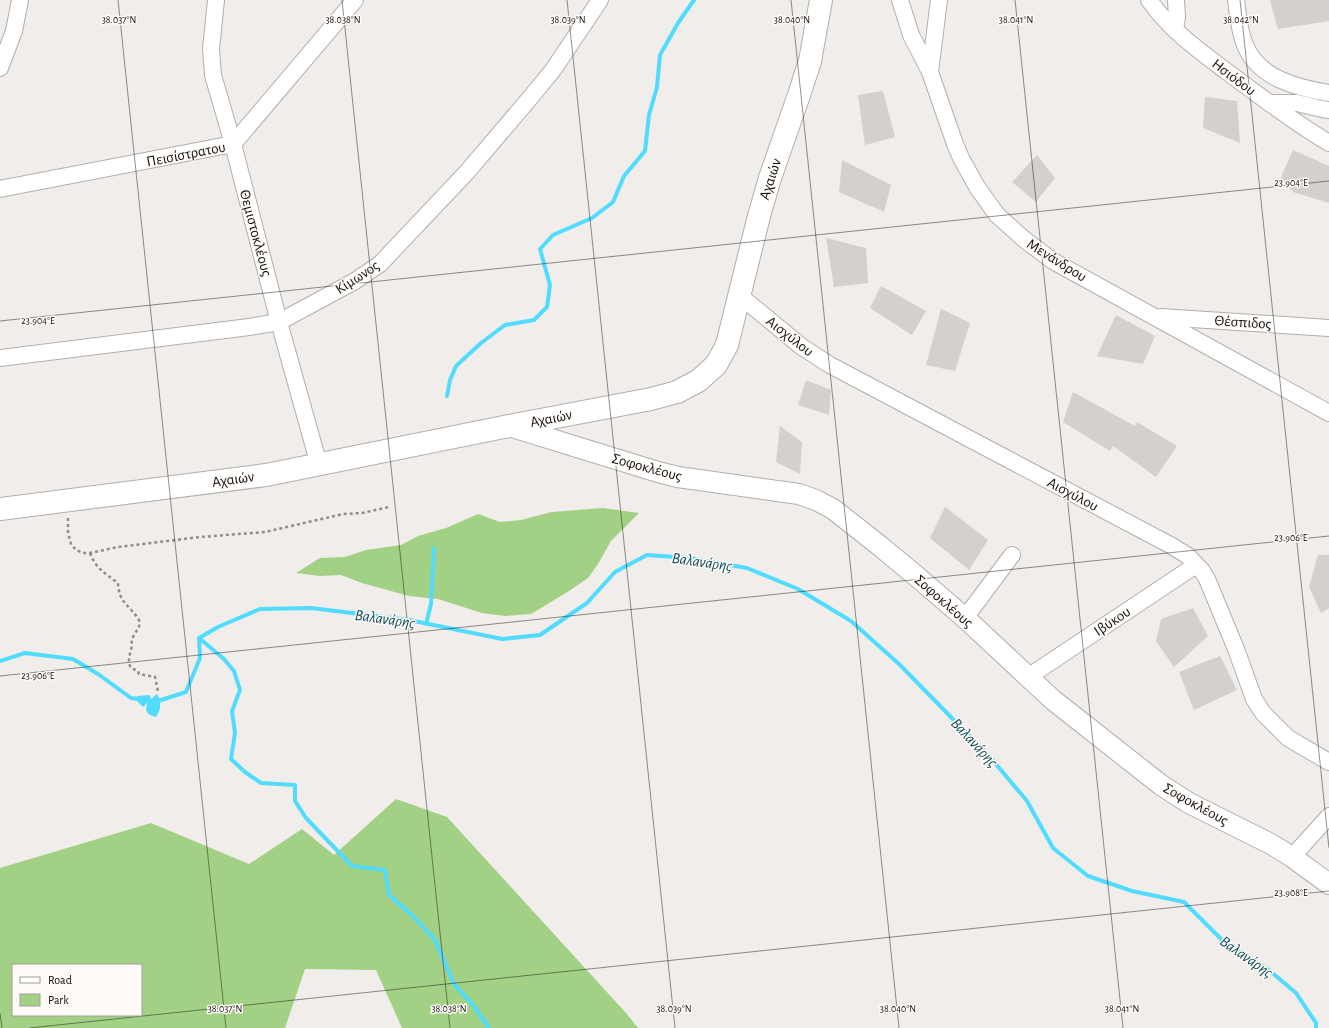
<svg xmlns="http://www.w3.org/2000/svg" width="1329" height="1028" font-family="'Alegreya Sans',sans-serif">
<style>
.green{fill:#a2d084;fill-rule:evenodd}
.water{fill:#51dcfe}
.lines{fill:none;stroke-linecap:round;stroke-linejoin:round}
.stream{stroke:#51dcfe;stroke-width:4}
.building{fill:#d3d0cd}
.minor-casing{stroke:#b2afab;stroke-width:18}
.tertiary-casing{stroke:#b2afab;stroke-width:22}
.secondary-casing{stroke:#b2afab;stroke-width:24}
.path{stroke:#8f8d8a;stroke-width:2.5;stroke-dasharray:3 3;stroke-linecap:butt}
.minor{stroke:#fff;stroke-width:16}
.tertiary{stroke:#fff;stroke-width:20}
.secondary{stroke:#fff;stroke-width:22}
.ticks{fill:none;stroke:#0e0d0b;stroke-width:1;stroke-opacity:0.45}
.labels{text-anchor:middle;stroke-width:3;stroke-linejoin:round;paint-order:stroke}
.street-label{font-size:15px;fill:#0e0d0b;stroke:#fefbf7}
.water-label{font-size:16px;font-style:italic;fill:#0e4b59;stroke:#fefbf7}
.ticks-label{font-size:10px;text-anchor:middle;fill:#0e0d0b;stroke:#fefbf7;stroke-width:3;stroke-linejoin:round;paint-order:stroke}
</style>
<rect width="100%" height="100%" fill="#f0edea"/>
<g class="green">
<path d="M603 508 639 513 611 541 598 564 588 578 569 591 531 614 505 616 482 613 438 599 409 596 362 583 341 575 320 576 296 573 320 558 345 557 366 550 401 545 418 536 446 528 478 514 500 522 521 520 552 512Z"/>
<path d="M396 799 447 817 626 1013 638 1028H402L376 970 305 969 285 1028H0V868L151 823 249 864 302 829 334 855ZM13 965H141V1015H13Z"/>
</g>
<path class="water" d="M157 694C162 702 161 710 156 717 146 715 144 710 148 702L143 707 134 698 138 696 150 695 151 699Z"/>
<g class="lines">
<g class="stream">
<path d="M447 396 450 380 456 366 481 343 505 325 534 320 547 307 550 285 540 249 553 235 592 218 613 202 624 176 645 151 649 115 657 87 660 55 678 23 694 0"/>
<path d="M426 624 431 604 434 548"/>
<path d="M199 638 224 659 234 671 240 690 232 711 235 733 231 759 245 772 261 783 295 785V801L306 818 352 866 385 870 389 895 413 916 435 940 454 984 473 1005 489 1028"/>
<path d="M0 661 25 653 73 659 98 674 131 698 138 699"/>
<path d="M155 701H158L186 692 200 658 199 638 218 627 260 609 311 608 409 620 502 639 540 635 587 603 615 572 647 555 689 558 747 568 798 589 851 621 899 664 990 757 1027 801 1053 848 1088 876 1132 891 1184 902 1225 943 1269 970 1296 993 1316 1023V1028"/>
</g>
</g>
<g class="building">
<path d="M1270 0H1329V21L1278 29Z"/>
<path d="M883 91 895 137 865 145 858 95Z"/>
<path d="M1205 97 1237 101 1240 143 1203 128Z"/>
<path d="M1293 150 1329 166V203L1293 192 1281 177Z"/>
<path d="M1037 155 1055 178 1036 202 1012 182Z"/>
<path d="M842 160 891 185 884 212 839 192Z"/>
<path d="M826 238 866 248 868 283 834 287Z"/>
<path d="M881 286 926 311 912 335 870 308Z"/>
<path d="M941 309 970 323 955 371 926 365Z"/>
<path d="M1116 315 1155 336 1143 364 1097 356Z"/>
<path d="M806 380 831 390 829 415 798 405Z"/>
<path d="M1073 392 1135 426 1137 422 1177 446 1156 477 1113 446 1110 451 1063 422Z"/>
<path d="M780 426 802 442 800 474 776 462Z"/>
<path d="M945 507 988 540 969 570 930 538Z"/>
<path d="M1318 555H1329V608L1321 613 1309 587Z"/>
<path d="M1193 608 1208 636 1174 667 1156 641 1161 619Z"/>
<path d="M1220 656 1237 690 1194 710 1179 672Z"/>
</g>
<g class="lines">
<g class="minor-casing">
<g id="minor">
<path d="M216 0 211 49 213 75 233 144 279 322 319 465"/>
<path d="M900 0 911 35 930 72 955 144 961 158 977 187 997 215 1025 240 1053 261 1329 413"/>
<path d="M1149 0C1169 29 1198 50 1226 71 1260 96 1293 122 1329 143"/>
<path d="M1236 0C1238 15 1239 31 1245 45 1258 78 1297 88 1329 93"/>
<path d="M1175 30 1177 17 1176 0"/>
<path d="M0 68 14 31 20 0"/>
<path d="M930 72 939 0"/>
<path d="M1269 103H1297L1322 109 1329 110"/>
<path d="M0 189 233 144 355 0"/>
<path d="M739 295 802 347 830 365 1172 546 1188 556 1202 571 1207 579 1236 649 1254 699 1263 713 1288 738 1329 762"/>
<path d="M1161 317 1329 328"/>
<path d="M0 358 249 327 279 322 355 281 380 264 467 172 530 98 553 70 600 0"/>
<path d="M965 618 1012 555"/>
<path d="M1028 677 1196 565"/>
<path d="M1292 857 1329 816"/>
</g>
</g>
<g class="tertiary-casing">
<path id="tertiary" d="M509 426 658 472 678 477 799 494 816 500 833 509 880 546 915 575 965 618 1053 700 1161 785 1189 803 1271 844 1292 857 1329 884"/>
</g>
<g class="secondary-casing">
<path id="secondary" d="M0 509 266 475 509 426 651 399 677 392 698 381 716 365 727 345 759 216 770 178 799 95 810 61 821 0"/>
</g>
<g class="path">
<path d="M68 518V533L71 544 76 550 83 553H90L118 547 200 537 265 532 343 514 362 513 389 507"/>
<path d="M90 553C96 569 105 573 118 583 119 604 130 605 139 620 141 628 136 630 133 637 131 640 132 643 132 646 130 654 127 661 131 668L138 671 139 674 155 677 158 692"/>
</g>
<use href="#minor" class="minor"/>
<use href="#tertiary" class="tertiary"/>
<use href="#secondary" class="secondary"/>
</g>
<path class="ticks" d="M118 0 226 1028M342 0 450 1028M567 0 675 1028M791 0 899 1028M1015 0 1123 1028M1240 0 1329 848M0 321 1329 181M0 676 1329 536M0 1013 2 1028M29 1028 1329 891"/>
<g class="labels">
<g class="street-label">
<text transform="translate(1234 77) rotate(37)" y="5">Ησιόδου</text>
<text transform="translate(186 154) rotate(-11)" y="5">Πεισίστρατου</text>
<text transform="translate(770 179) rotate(-72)" y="5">Αχαιών</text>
<text transform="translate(256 233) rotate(75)" y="5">Θεμιστοκλέους</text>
<text transform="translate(1057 260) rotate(32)" y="5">Μενάνδρου</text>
<text transform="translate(357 277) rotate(-33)" y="5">Κίμωνος</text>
<text transform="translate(1243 322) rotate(4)" y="5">Θέσπιδος</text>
<text transform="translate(790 336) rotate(38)" y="5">Αισχύλου</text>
<text transform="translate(551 418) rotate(-11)" y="5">Αχαιών</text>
<text transform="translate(647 467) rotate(15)" y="5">Σοφοκλέους</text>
<text transform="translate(233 479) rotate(-8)" y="5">Αχαιών</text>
<text transform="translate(1073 494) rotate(28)" y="5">Αισχύλου</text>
<text transform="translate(944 601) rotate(41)" y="5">Σοφοκλέους</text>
<text transform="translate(1112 621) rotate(-34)" y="5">Ιβύκου</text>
<text transform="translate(1196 804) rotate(29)" y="5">Σοφοκλέους</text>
</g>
<g class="water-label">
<text transform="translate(702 561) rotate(8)" y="6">Βαλανάρης</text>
<text transform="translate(385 618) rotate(8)" y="6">Βαλανάρης</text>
<text transform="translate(975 742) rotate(47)" y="6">Βαλανάρης</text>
<text transform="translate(1247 956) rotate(35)" y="6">Βαλανάρης</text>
</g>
</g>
<g class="ticks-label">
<text x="119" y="23">38.037°N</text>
<text x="343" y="23">38.038°N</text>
<text x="568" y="23">38.039°N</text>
<text x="792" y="23">38.040°N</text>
<text x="1016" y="23">38.041°N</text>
<text x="1241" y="23">38.042°N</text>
<text x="1291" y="186">23.904°E</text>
<text x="38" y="324">23.904°E</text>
<text x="1291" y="541">23.906°E</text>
<text x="38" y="679">23.906°E</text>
<text x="1291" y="896">23.908°E</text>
<text x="225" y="1012">38.037°N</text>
<text x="449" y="1012">38.038°N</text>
<text x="674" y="1012">38.039°N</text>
<text x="898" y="1012">38.040°N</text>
<text x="1122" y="1012">38.041°N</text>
</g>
<rect x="12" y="964" width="130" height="52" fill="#fefbf7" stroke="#9e9c99"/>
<rect x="20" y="977" width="20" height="6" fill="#ffffff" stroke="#9e9c99"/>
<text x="48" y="984" font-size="12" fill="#0e0d0b">Road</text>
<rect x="20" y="994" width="20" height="12" fill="#a2d084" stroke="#9e9c99"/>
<text x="48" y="1004" font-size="12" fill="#0e0d0b">Park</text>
</svg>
